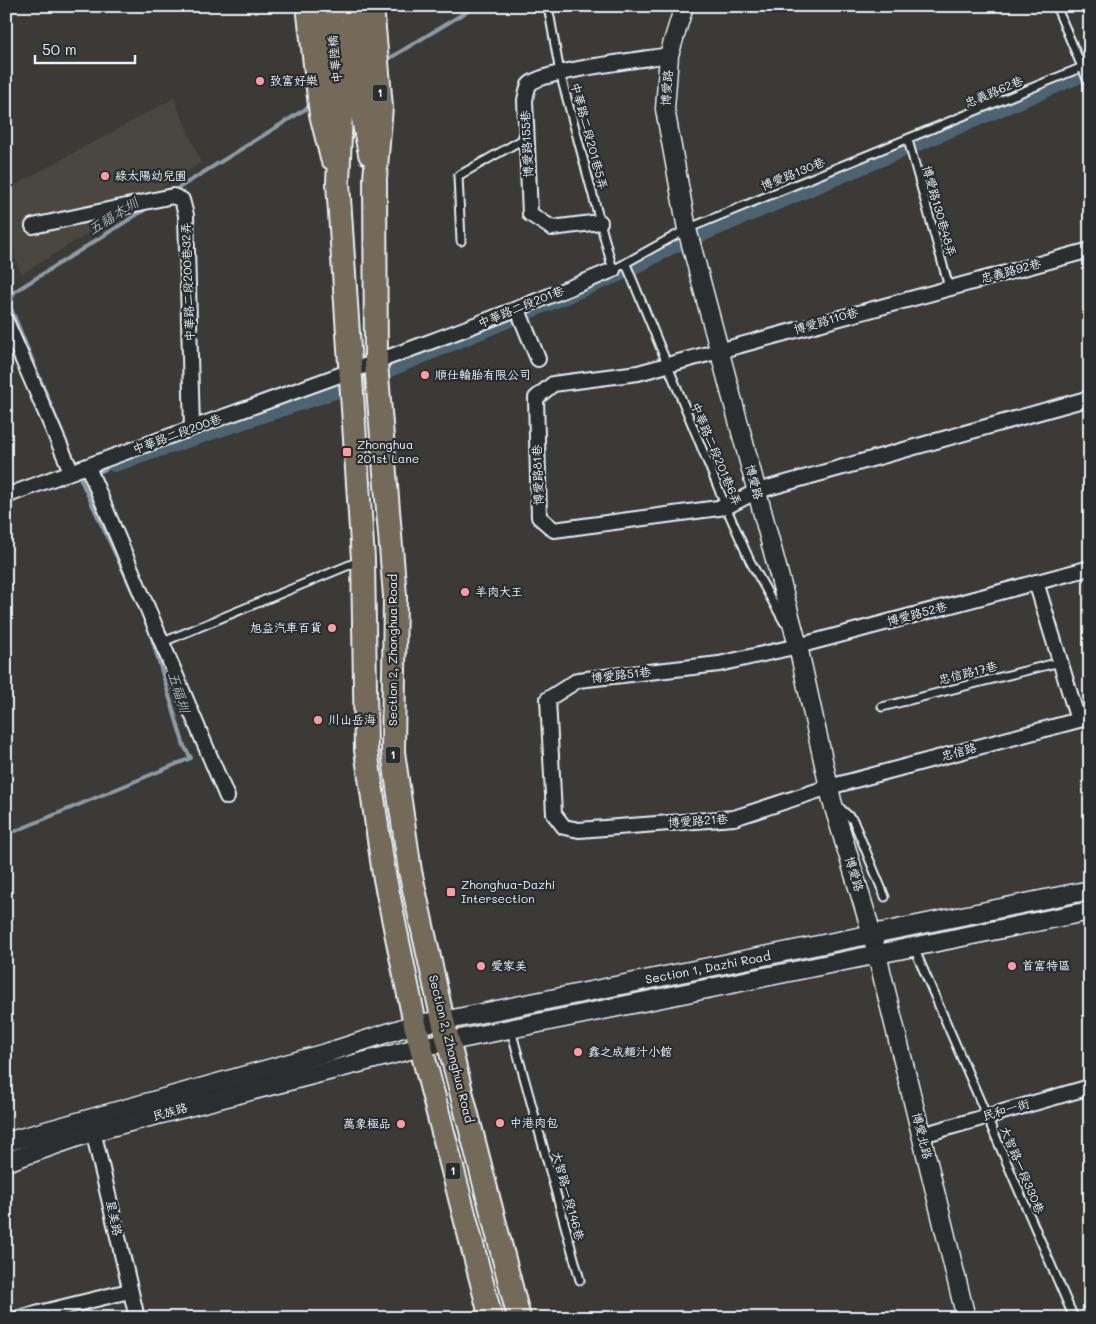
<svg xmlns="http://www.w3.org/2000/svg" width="1096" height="1324" font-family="Mali,'LXGW WenKai TC',sans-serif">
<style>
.built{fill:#4a4641}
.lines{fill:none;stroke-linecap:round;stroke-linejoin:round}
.stream{stroke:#8b9ca7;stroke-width:4}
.canal{stroke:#4d6471;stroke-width:14}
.service-casing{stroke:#e8f1f8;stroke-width:11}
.minor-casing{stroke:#e8f1f8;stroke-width:18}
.tertiary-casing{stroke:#e8f1f8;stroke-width:21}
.primary-casing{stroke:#e8f1f8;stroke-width:26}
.service{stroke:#2a2d2e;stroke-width:7}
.minor{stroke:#2a2d2e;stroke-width:14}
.tertiary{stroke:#2a2d2e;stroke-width:18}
.primary{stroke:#736b5a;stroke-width:22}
.poi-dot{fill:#ff9aa2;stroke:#2a2d2e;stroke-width:2}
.labels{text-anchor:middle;stroke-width:4.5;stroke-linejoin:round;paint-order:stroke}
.shield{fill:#2a2d2e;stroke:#afb6bb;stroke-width:1}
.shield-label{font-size:11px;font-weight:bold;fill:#e8f1f8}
.street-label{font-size:12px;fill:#e8f1f8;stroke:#2a2d2e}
.poi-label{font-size:12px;fill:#e8f1f8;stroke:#2a2d2e;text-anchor:start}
.water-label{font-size:14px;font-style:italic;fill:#aab9c2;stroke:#2a2d2e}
</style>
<rect width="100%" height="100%" fill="#3b3a37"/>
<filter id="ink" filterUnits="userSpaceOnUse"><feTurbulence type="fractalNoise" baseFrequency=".02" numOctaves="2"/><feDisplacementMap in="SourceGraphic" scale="10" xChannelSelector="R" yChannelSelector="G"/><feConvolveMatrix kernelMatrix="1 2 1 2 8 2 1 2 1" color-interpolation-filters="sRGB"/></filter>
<g filter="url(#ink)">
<path class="built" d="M174 98 201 163 22 274 6 239V190Z"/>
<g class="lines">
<g class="stream">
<path d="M385 61 476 6"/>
<path d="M172 192 312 105"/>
<path d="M75 464 10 306 14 292 149 207"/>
<path d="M95 474 114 465"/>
<path d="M89 477 81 480 139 605"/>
<path d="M6 835 191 758 184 746 148 625"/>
</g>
<path class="canal" d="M114 465 344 389 630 270 670 248 1090 72"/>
<g class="service-casing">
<g id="service">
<path d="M548 6 560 73 613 270 687 229 1090 64"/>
<path d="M1056 6 1090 86"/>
<path d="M908 140 949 287"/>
<path d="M461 241 458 176 527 137"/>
<path d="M626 264 726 507 750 561 784 622"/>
<path d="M163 642 359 561"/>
<path d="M882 707 1060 662"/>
<path d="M838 806 853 820 885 897"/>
<path d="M914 948 1074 1318"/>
<path d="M511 1030 580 1280"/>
</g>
</g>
<g class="minor-casing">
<g id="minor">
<path d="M600 222 552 228 530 214 525 100C526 96 527 89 529 85 539 71 647 59 669 55"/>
<path d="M33 226 173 196 182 200 186 215 192 427"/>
<path d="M1090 250 638 373 553 384 536 398 539 517 554 530 726 507 757 491 1090 398"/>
<path d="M518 310 538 359"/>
<path d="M6 321 71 471"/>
<path d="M88 467 227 797"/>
<path d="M6 496C208 420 414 353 613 270"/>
<path d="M1090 568 798 646 719 664 578 680 548 699 554 814 564 827 579 830 734 818 829 787 1090 717"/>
<path d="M1036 582 1078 720"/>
<path d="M91 1122 137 1318"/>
<path d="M922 1135 1090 1087"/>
<path d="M19 1318 129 1291"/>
</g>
</g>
<g class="tertiary-casing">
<g id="tertiary">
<path d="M684 6 669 55 665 109 687 229 798 646 832 801 872 934 966 1318"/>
<path d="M6 1142 329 1052 415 1024 443 1021 1090 890"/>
<path d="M6 1162 95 1131 421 1047 1090 911"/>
</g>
</g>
<g class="primary-casing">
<g id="primary">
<path d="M308 6 321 114 332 158"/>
<path d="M329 6 341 112 338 183 363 559 366 750 384 874 415 1024 491 1318"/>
<path d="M351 6 361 109 370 154"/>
<path d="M372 6 381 107 375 179 376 363 395 596 393 752 410 871 443 1021 519 1318"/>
</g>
</g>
<use href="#service" class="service"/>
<use href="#minor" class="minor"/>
<use href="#tertiary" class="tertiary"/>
<use href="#primary" class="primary"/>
</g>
</g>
<g class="poi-dot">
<circle cx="260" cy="81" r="5"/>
<circle cx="105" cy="176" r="5"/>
<circle cx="425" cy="375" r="5"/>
<rect x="342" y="447" width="10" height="10" rx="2.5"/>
<circle cx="465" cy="592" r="5"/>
<circle cx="332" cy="628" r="5"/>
<circle cx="318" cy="720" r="5"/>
<rect x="446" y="887" width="10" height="10" rx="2.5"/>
<circle cx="481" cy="966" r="5"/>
<circle cx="1012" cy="966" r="5"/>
<circle cx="578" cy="1052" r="5"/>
<circle cx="500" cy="1123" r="5"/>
<circle cx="401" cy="1124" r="5"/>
</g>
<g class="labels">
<g class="shield">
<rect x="372.5" y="84.5" width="15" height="17" rx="4"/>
<rect x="385.5" y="746.5" width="15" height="17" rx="4"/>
<rect x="445.5" y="1162.5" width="15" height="17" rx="4"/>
</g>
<g class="shield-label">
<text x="380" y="97">1</text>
<text x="393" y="759">1</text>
<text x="453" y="1175">1</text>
</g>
<g class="street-label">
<text transform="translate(335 59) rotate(-96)" y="4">中華陸橋</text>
<text transform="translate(667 88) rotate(-86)" y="4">博愛路</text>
<text transform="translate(994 92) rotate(-23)" y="4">忠義路62巷</text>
<text transform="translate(589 136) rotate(75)" y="4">中華路二段201巷5弄</text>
<text transform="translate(527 144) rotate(-93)" y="4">博愛路155巷</text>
<text transform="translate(793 174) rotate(-22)" y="4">博愛路130巷</text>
<text transform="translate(939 211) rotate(74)" y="4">博愛路130巷48弄</text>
<text transform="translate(1011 271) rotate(-15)" y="4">忠義路92巷</text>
<text transform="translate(188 282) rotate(-92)" y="4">中華路二段200巷32弄</text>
<text transform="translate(521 307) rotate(-22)" y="4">中華路二段201巷</text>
<text transform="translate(826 321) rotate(-16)" y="4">博愛路110巷</text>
<text transform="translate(177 434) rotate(-20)" y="4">中華路二段200巷</text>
<text transform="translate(716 454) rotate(67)" y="4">中華路二段201巷6弄</text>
<text transform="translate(538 475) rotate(-92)" y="4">博愛路81巷</text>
<text transform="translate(754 482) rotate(75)" y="4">博愛路</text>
<text transform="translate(917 614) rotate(-15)" y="4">博愛路52巷</text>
<text transform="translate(393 650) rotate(-90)" y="4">Section 2, Zhonghua Road</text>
<text transform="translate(968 673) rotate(-14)" y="4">忠信路17巷</text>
<text transform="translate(621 675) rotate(-6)" y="4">博愛路51巷</text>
<text transform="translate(959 752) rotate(-15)" y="4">忠信路</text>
<text transform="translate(698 821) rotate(-4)" y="4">博愛路21巷</text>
<text transform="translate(854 874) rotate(73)" y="4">博愛路</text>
<text transform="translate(708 968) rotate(-11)" y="4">Section 1, Dazhi Road</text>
<text transform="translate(451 1049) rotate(76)" y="4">Section 2, Zhonghua Road</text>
<text transform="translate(1006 1110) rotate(-16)" y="4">民和一街</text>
<text transform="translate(170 1112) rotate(-15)" y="4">民族路</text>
<text transform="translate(922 1136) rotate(76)" y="4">博愛北路</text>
<text transform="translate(1022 1170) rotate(67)" y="4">大智路一段330巷</text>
<text transform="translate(568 1196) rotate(75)" y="4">大智路一段146巷</text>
<text transform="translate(114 1218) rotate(78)" y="4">星美路</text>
</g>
<g class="poi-label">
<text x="270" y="85">致富好樂</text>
<text x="115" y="180">綠太陽幼兒園</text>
<text x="435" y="379">順仕輪胎有限公司</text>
<text x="357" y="449">Zhonghua<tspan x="357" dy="14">201st Lane</tspan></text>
<text x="475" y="596">羊肉大王</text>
<text x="322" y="632" text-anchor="end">旭益汽車百貨</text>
<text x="328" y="724">川山岳海</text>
<text x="461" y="889">Zhonghua-Dazhi<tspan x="461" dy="14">Intersection</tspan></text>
<text x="491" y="970">愛家美</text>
<text x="1022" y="970">首富特區</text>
<text x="588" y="1056">鑫之成麵汁小館</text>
<text x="510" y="1127">中港肉包</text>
<text x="391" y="1128" text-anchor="end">萬象極品</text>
</g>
<g class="water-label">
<text transform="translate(113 216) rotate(-32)" y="5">五福本圳</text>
<text transform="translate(179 692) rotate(73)" y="5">五福圳</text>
</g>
</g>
<rect width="1096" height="1324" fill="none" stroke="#2a2d2e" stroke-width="25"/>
<rect x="12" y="12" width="1071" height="1299" fill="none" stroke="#e8f1f8" stroke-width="2" filter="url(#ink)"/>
<path d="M35 55v8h100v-8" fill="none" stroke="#e8f1f8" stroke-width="2.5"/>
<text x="42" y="55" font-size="15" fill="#e8f1f8" stroke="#2a2d2e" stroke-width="4" paint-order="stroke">50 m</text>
</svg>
